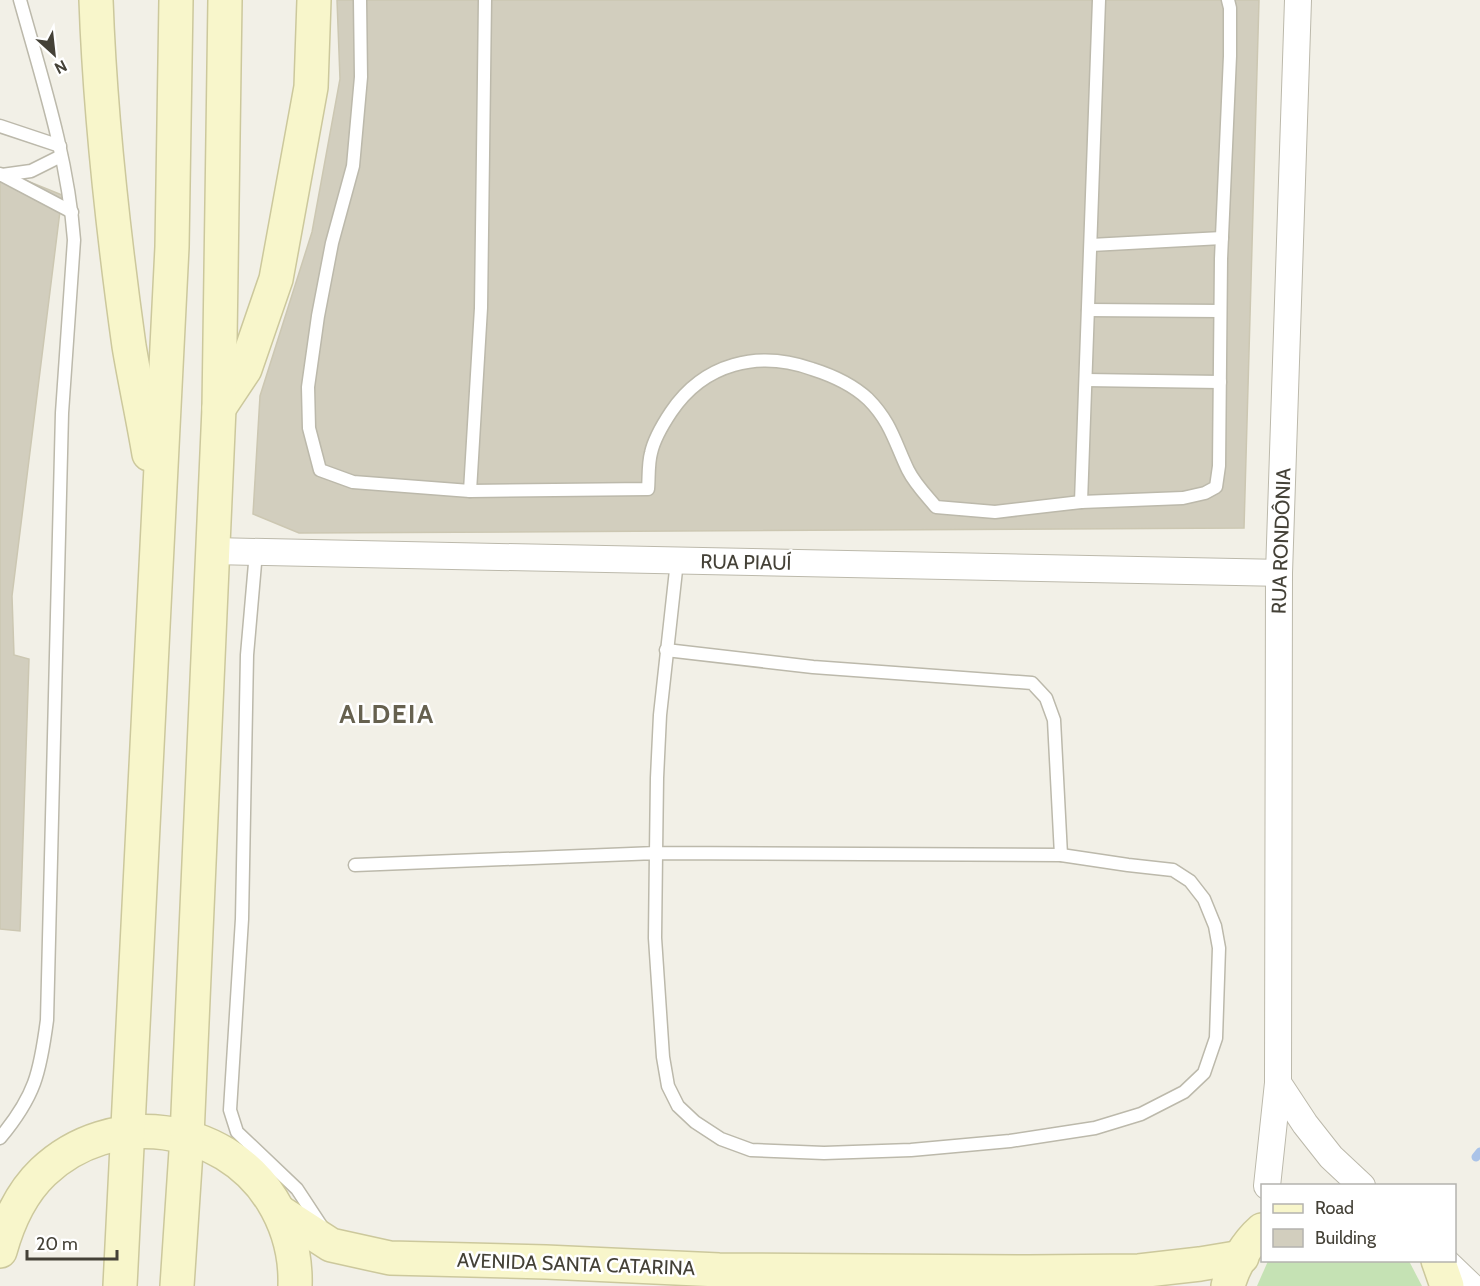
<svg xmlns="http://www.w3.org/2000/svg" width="1480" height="1286" font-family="Cabin,sans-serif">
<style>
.green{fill:#c5e2b4}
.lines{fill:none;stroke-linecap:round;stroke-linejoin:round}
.stream{stroke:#aac3e8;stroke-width:9}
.building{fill:#d2cebe;stroke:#ccc7b2;stroke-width:1.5}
.lane-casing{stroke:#bcb9ab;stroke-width:15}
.street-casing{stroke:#bcb9ab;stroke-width:28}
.secondary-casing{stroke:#ccc89c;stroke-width:36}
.lane{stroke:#fff;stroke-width:12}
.street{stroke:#fff;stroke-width:26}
.secondary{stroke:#f8f6cb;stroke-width:33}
.labels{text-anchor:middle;stroke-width:5;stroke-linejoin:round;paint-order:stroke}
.street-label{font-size:20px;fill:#444137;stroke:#fff}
.district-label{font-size:26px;font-weight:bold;letter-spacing:1.5px;fill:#66614f;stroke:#fff}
</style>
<rect width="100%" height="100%" fill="#f2f0e7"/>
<path class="green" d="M1268 1261H1409L1422 1286H1257Z"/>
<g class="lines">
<path class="stream" d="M1476 1157 1480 1152"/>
</g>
<g class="building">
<path d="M337 0H1259L1244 528 299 533 253 514 260 396 312 232 340 79Z"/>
<path d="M0 170 62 195 12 596 14 655 29 659 20 931 0 929Z"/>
</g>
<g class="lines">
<g class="lane-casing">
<g id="lane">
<path d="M360 0 361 77 353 166 332 243 318 316 308 387 309 428 320 470 353 482 470 491 648 489C649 478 648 464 651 453 654 439 663 424 671 412 704 363 758 350 812 369 831 375 853 385 868 399 891 422 895 443 908 470 915 484 926 495 936 507L995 512 1081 502 1183 498 1205 493 1216 487 1219 466 1221 259 1230 56V8L1228 0"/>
<path d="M0 126 60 146"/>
<path d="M0 174 72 212"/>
<path d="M2 175 31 171 61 156"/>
<path d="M1091 245 1222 238"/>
<path d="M1088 310 1220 311"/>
<path d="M1086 380 1220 382"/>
<path d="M470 491 481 308 485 0"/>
<path d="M1081 502 1099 0"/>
<path d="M256 552 247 655 242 919 230 1110 237 1132 297 1189 322 1227"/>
<path d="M666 650 813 667 1032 683 1046 698 1054 720 1061 855"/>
<path d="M355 865 656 853 1061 855 1128 865 1173 870 1190 881 1204 899 1215 926 1219 948 1216 1038 1204 1073 1184 1092 1141 1114 1095 1128 1010 1141 911 1150 824 1153 751 1150 721 1139 695 1122 678 1106 668 1086 663 1057 655 938 656 853 657 778 660 715 677 561"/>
<path d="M0 1138C35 1096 40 1073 47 1020L62 413 74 240C68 158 42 79 20 0"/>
</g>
</g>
<g class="street-casing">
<g id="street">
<path d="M213 551 1279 573"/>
<path d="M1278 1083 1305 1124 1331 1157 1362 1186"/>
<path d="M1267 1186 1278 1083 1279 573 1298 0"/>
<path d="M1444 1260 1471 1286"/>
</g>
</g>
<g class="secondary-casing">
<g id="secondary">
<path d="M96 0C100 116 113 231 129 346 135 382 143 418 149 454"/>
<path d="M219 408 245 369 276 279 311 87 314 0"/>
<path d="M280 1212 331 1245 390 1258 546 1262 719 1270 1028 1272 1139 1271 1200 1264 1242 1257"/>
<path d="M0 1251C8 1222 20 1194 43 1172 110 1108 223 1122 272 1200 288 1226 296 1255 295 1286"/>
<path d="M1438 1260 1447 1286"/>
<path d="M120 1286 172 247 176 0"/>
<path d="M177 1286 187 1136 219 408 225 0"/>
<path d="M1228 1286C1233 1266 1247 1243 1262 1230"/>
</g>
</g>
<use href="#lane" class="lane"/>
<use href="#street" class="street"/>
<use href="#secondary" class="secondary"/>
</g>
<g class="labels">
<g class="street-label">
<text transform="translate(1281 541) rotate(-88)" y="7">RUA RONDÔNIA</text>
<text transform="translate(746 562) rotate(1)" y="7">RUA PIAUÍ</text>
<text transform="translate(576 1264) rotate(2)" y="7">AVENIDA SANTA CATARINA</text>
</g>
<g class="district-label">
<text x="387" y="723">ALDEIA</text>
</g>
</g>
<rect x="1261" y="1184" width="195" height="78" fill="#ffffff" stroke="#b4b3af" stroke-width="1.5"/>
<rect x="1273" y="1204" width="30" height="9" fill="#f8f6cb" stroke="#b4b3af" stroke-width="1.5"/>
<text x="1315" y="1214" font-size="18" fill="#444137">Road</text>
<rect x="1273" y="1229" width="30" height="18" fill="#d2cebe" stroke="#b4b3af" stroke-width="1.5"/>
<text x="1315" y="1244" font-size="18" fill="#444137">Building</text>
<g transform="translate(54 54) rotate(153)" stroke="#ffffff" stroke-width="4.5" paint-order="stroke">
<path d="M0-4.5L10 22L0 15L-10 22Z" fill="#444137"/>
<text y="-9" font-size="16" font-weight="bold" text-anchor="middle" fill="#444137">N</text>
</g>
<path d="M27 1250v9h90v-9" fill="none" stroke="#444137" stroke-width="3"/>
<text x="36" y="1250" font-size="18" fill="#444137" stroke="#ffffff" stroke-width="4.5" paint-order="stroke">20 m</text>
</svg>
